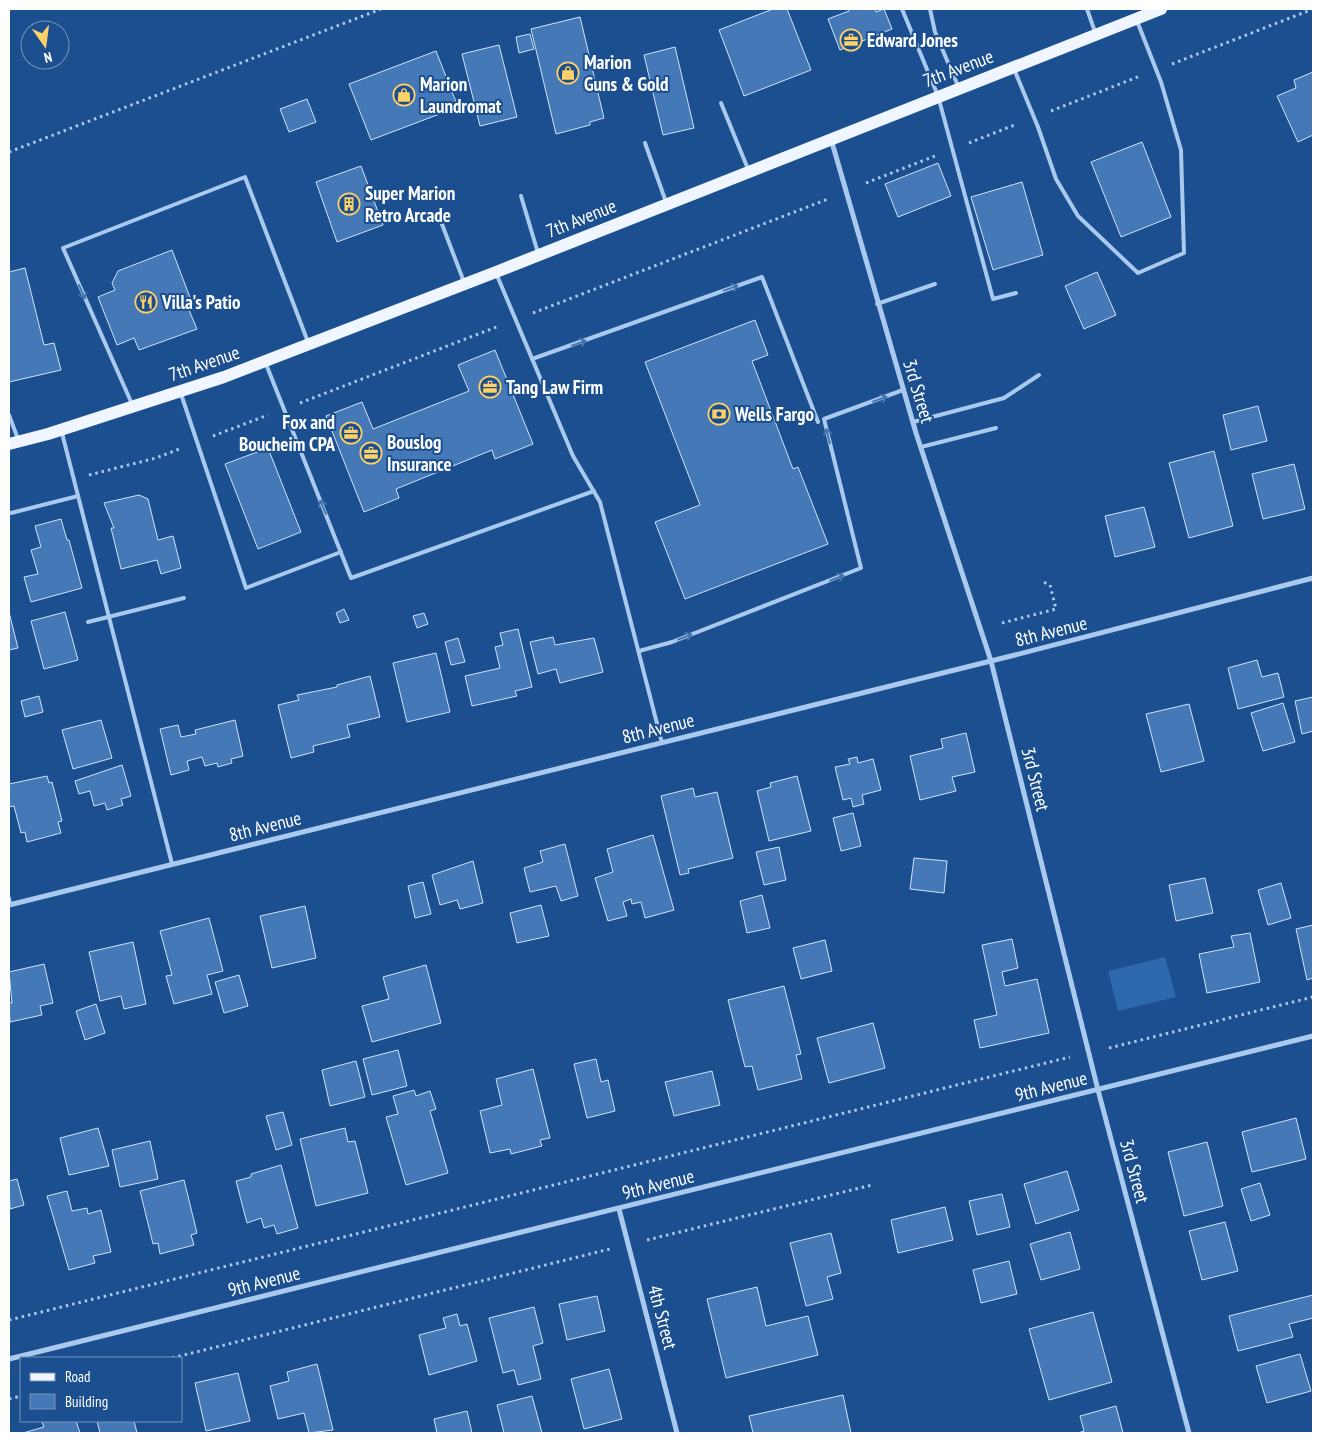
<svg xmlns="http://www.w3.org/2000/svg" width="1322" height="1442" font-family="'PT Sans Narrow',sans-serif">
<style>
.green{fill:#2e69ad}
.building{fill:#4478b7;stroke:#cfe3fa}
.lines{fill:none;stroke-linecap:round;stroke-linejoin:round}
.path{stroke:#a9c9ee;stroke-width:3;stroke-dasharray:2.5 4;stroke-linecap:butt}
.service{stroke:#a9c9ee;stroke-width:4}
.minor{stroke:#a9c9ee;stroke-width:5}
.primary{stroke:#f0f6ff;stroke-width:12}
.oneway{stroke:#4674ac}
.labels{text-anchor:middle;stroke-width:4;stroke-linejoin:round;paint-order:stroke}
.poi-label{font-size:19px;font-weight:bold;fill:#fff;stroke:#1b4f8f;text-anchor:start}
.street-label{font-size:19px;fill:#fff;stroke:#1b4f8f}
</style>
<rect width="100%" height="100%" fill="#1b4f8f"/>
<path class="green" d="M1165 957 1176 997 1118 1011 1108 971Z"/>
<g class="building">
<path d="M773 9H787L811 70 744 96 719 30Z"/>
<path d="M848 9H875L876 12 884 9 892 29 840 50 828 19 849 11Z"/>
<path d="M580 17 604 118 590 122V125L556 134 531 29Z"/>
<path d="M530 34 534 49 519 53 516 37Z"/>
<path d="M499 45 517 117 480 126 462 54Z"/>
<path d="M675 47 694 128 663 135 644 55Z"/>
<path d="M436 51 458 107 371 140 349 84Z"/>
<path d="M1313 72V135L1298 142 1277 96 1296 88 1294 80Z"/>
<path d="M307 99 316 122 289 132 280 109Z"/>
<path d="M1142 142 1171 217 1121 237 1091 162Z"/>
<path d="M938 163 951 196 898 217 885 184Z"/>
<path d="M361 166 383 225 337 242 316 182Z"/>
<path d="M1022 182 1043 255 993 270 971 197Z"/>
<path d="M172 250 194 308 189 310 197 329 139 350 134 338 117 345 98 297 115 290 112 283 118 271Z"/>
<path d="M25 268 44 345 54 343 61 370 9 382V272Z"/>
<path d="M1097 272 1116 315 1084 329 1065 286Z"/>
<path d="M755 320 768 355 752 361 793 469 798 467 828 544 685 599 655 522 700 505 645 362Z"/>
<path d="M495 350 533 444 495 459 492 450 396 489 399 498 364 512 326 416 362 402 373 429 469 391 458 365Z"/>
<path d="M1258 406 1267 441 1231 450 1223 415Z"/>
<path d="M268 448 301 532 258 549 225 464Z"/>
<path d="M1214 451 1233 526 1189 538 1169 463Z"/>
<path d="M1294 464 1305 509 1263 519 1252 474Z"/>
<path d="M139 495 148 499 158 540 173 536 181 568 161 574 157 560 121 569 111 528H114L104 503Z"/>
<path d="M1144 507 1155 547 1115 557 1105 516Z"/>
<path d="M61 519 67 540H69L82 588 31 602 24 577 38 574 31 550 41 547 35 526Z"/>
<path d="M344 609 349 620 340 623 336 613Z"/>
<path d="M9 612 18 648 9 650Z"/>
<path d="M65 612 78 660 44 669 31 621Z"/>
<path d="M424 613 428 624 417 628 413 616Z"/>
<path d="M518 629 532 687 515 691 517 696 472 706 465 676 500 668 495 647 503 645 500 633Z"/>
<path d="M553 637 555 645 594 638 603 672 560 683 556 669 538 674 530 642Z"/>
<path d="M458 638 465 662 451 665 445 642Z"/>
<path d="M436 653 450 712 407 722 393 663Z"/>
<path d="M1257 660 1262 677 1278 673 1284 697 1238 709 1228 668Z"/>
<path d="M370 676 380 717 347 725 350 737 313 746 314 752 291 758 278 705 299 700 297 695 337 687V685Z"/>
<path d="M39 696 43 712 25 717 21 701Z"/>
<path d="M1313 697V731L1302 734 1295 701Z"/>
<path d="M1283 703 1295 742 1263 751 1251 713Z"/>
<path d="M1189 704 1204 761 1161 772 1146 714Z"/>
<path d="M101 720 112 758 73 769 62 730Z"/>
<path d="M235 720 243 756 231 759 232 763 218 767 217 763 205 766 202 757 187 761 189 770 171 775 160 729 178 725 181 737 196 734 195 730Z"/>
<path d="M966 733 975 772 952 777 956 791 920 800 910 756 943 748 941 739Z"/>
<path d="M857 757 858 763 873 759 881 790 862 795 864 804 853 807 851 798 843 800 835 767 850 764 848 759Z"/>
<path d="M122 765 131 796 121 799 123 805 107 810 105 803 94 806 90 791 79 794 75 781Z"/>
<path d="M47 776 49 783 52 782 62 821 58 822 61 833 27 842 25 832 21 833 14 806 9 807V784Z"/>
<path d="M797 776 811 831 769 841 757 791 771 787 770 783Z"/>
<path d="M693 788 695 797 717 792 733 858 688 869 689 873 680 875 661 796Z"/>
<path d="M853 813 861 846 841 851 833 818Z"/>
<path d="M653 835 674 910 645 918 641 902 632 904 631 899 623 902 627 916 608 921 595 878 613 872 607 849Z"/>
<path d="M565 844 578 896 561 901 556 886 530 892 524 868 543 862 540 851Z"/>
<path d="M779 847 786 880 764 885 756 852Z"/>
<path d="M914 858 947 861 944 893 910 889Z"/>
<path d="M473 861 483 903 460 909 457 900 440 905 432 875Z"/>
<path d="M1205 878 1213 913 1176 921 1169 885Z"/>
<path d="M423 882 431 914 415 918 408 886Z"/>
<path d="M1281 883 1291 918 1268 925 1258 890Z"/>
<path d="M762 895 770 928 747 933 740 901Z"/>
<path d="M541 905 549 936 517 943 510 913Z"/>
<path d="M305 906 316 958 272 968 260 916Z"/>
<path d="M209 918 223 971 207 975 212 994 174 1004 166 976 172 975 160 931Z"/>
<path d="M1313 925V978L1307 980 1296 929Z"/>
<path d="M1250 933 1260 982 1207 993 1199 954 1234 947 1231 936Z"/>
<path d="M1012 939 1018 968 1002 972 1005 986 1037 979 1049 1033 980 1048 974 1020 997 1015 982 945Z"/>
<path d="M825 940 832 971 801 979 793 948Z"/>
<path d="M133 942 146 1004 124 1009 121 996 100 1001 89 952Z"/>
<path d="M44 964 53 1003 40 1006 42 1015 10 1022 9 1003H12L9 972Z"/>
<path d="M426 965 441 1023 372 1042 362 1006 389 999 383 977Z"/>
<path d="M239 975 248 1006 224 1013 215 982Z"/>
<path d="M784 986 801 1054 796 1055 802 1079 758 1090 752 1066 745 1067 728 1000Z"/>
<path d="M96 1004 105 1033 85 1040 76 1011Z"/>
<path d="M873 1023 885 1068 829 1083 817 1038Z"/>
<path d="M398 1050 407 1086 372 1095 363 1059Z"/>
<path d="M596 1059 601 1082 608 1080 615 1111 587 1118 574 1064Z"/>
<path d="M356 1061 365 1097 330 1106 322 1070Z"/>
<path d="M533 1069 550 1138 540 1140 542 1146 511 1154 510 1149 490 1153 480 1111 502 1105 496 1079Z"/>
<path d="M712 1071 720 1105 674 1116 665 1082Z"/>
<path d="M414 1090 416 1096 430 1091 436 1109 430 1111 448 1173 406 1185 386 1117 398 1114 393 1096Z"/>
<path d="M283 1112 292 1145 276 1150 266 1116Z"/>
<path d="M1296 1118 1306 1159 1252 1172 1242 1132Z"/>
<path d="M98 1128 109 1166 69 1175 60 1138Z"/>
<path d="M345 1128 348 1142 355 1141 368 1193 316 1206 300 1139Z"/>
<path d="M150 1141 158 1179 120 1187 112 1150Z"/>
<path d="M1207 1142 1223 1206 1184 1216 1168 1152Z"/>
<path d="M281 1165 298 1228 277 1234 274 1225 264 1228 261 1218 247 1223 236 1181 251 1177V1174Z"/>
<path d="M1067 1171 1079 1210 1036 1224 1024 1184Z"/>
<path d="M17 1179 24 1205 10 1209 9 1181Z"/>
<path d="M184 1180 197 1233 191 1235 194 1245 160 1254 158 1243 153 1244 140 1191Z"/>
<path d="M1260 1183 1270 1215 1251 1221 1241 1189Z"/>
<path d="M67 1191 72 1211 87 1208 88 1214 101 1210 111 1252 93 1256 95 1263 69 1270 47 1196Z"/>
<path d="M1002 1194 1010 1227 977 1235 969 1201Z"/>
<path d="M945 1207 953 1240 898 1253 891 1220Z"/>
<path d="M1225 1222 1238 1271 1202 1280 1189 1231Z"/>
<path d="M1070 1232 1080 1269 1041 1280 1030 1244Z"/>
<path d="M831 1233 841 1273 827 1277 833 1299 806 1306 790 1243Z"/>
<path d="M1009 1261 1017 1294 981 1303 973 1270Z"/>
<path d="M757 1287 766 1326 808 1316 818 1355 726 1378 707 1299Z"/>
<path d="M1313 1295V1318L1289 1324 1293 1337 1238 1351 1229 1316Z"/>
<path d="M597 1296 605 1331 567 1340 559 1304Z"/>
<path d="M534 1307 543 1343 533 1346 541 1379 518 1385 514 1370 503 1373 489 1318Z"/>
<path d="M1093 1312 1112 1382 1049 1400 1029 1329Z"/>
<path d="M457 1314 460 1326 467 1324 477 1361 429 1375 419 1335 446 1328 443 1318Z"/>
<path d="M1300 1354 1311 1391 1267 1403 1256 1366Z"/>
<path d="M317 1364 333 1430 309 1433 304 1413 278 1419 270 1386 289 1381 287 1372Z"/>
<path d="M609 1369 622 1419 584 1429 571 1379Z"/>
<path d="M238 1373 250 1421 206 1431 195 1383Z"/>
<path d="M843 1395 851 1433H753L749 1416Z"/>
<path d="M532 1396 542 1433H504L497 1405Z"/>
<path d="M1116 1406 1123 1433H1078L1084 1431 1080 1416Z"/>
<path d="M467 1411 472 1433H437L434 1419Z"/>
<path d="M46 1421H76L80 1433H23L44 1427 42 1422Z"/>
<path d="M97 1421H134L137 1433H100Z"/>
</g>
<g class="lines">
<g class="path">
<path d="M1172 64 1313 9"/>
<path d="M1051 111 1140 76"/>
<path d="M969 143 1017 124"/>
<path d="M9 152 381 9"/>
<path d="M866 183 935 156"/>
<path d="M533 313 828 199"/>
<path d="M300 403 499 326"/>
<path d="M213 436 268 415"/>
<path d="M89 475 156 458 182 448"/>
<path d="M1002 623 1056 609 1050 585 1041 581"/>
<path d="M1109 1048 1313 997"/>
<path d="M647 1240 872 1185"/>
<path d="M9 1320 1070 1057"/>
<path d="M172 1358 610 1249"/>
<path d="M9 1399 21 1396"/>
</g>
<g class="service">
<path d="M902 9 938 96 993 299 1016 293"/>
<path d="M930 9 935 32 958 86"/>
<path d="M1087 9 1095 32"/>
<path d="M1014 69 1038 127 1056 179 1078 216 1138 273 1184 253 1181 150 1161 82 1137 21"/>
<path d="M721 103 748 169"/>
<path d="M645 143 666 202"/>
<path d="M521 196 538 253"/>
<path d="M440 219 464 282"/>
<path d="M496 273 573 456 600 502 662 743"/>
<path d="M877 304 935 284"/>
<path d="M532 359 762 277 818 422"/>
<path d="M266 364 351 578 594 491"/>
<path d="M181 394 246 588 341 552"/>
<path d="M132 404 63 248 245 177 308 342"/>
<path d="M9 415 18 439"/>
<path d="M913 422 1004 398 1039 375"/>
<path d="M62 433 172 864"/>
<path d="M921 447 996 428"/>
<path d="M11 513 78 496"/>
<path d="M88 622 184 598"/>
<path d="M639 651 672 642 861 568 824 419 903 390"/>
<path d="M9 898 10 904"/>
</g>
<g class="minor">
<path d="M831 139 916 433 991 661 1098 1090 1189 1433"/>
<path d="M9 905 1015 655 1313 578"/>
<path d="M619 1209 677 1433"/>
<path d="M9 1359 1313 1036"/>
</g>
<path class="primary" d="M9 444 48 434 224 377 496 272 1161 9"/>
</g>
<defs><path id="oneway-shaft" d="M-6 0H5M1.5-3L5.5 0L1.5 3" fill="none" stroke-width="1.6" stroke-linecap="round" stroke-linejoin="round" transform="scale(1.25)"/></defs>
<g class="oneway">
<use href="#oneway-shaft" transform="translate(731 288) rotate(-20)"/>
<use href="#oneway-shaft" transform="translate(82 292) rotate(66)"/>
<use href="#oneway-shaft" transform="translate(579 343) rotate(-20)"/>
<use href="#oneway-shaft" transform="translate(880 399) rotate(-20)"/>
<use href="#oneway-shaft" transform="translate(828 436) rotate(-104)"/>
<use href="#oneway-shaft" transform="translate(323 507) rotate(-112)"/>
<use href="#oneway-shaft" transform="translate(837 578) rotate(-21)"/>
<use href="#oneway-shaft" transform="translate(685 637) rotate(-21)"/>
</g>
<defs>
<g id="office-ring" transform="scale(1.125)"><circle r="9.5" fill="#1b4f8f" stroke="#ffd166" stroke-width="1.5"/><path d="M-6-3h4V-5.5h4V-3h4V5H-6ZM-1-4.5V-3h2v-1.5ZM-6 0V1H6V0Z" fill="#ffd166"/></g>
<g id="shop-ring" transform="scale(1.125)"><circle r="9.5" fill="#1b4f8f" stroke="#ffd166" stroke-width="1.5"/><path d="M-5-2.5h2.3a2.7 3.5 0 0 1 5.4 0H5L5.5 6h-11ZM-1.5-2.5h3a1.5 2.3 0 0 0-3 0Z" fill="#ffd166"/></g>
<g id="building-ring" transform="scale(1.125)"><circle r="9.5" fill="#1b4f8f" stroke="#ffd166" stroke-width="1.5"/><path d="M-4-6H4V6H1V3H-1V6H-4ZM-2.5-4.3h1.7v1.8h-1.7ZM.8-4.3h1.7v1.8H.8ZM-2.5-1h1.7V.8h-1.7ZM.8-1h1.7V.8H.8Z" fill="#ffd166"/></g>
<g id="restaurant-ring" transform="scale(1.125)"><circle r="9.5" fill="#1b4f8f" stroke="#ffd166" stroke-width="1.5"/><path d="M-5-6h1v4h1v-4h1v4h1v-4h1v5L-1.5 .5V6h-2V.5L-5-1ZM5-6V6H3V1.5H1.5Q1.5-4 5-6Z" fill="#ffd166"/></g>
<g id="bank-ring" transform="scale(1.125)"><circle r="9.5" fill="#1b4f8f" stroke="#ffd166" stroke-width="1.5"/><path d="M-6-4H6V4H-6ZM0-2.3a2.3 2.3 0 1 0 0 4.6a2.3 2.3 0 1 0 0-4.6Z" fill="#ffd166"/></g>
</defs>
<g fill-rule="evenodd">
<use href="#office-ring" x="851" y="40"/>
<use href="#shop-ring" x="568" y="73"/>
<use href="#shop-ring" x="404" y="95"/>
<use href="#building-ring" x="349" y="204"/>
<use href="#restaurant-ring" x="146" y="302"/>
<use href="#office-ring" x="490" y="387"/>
<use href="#bank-ring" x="719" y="414"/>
<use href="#office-ring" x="351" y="433"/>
<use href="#office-ring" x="371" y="453"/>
</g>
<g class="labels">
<g class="poi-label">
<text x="867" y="47">Edward Jones</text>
<text x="584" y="69">Marion<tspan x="584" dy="22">Guns &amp; Gold</tspan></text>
<text x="420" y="91">Marion<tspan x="420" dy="22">Laundromat</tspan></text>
<text x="365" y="200">Super Marion<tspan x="365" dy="22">Retro Arcade</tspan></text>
<text x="162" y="309">Villa's Patio</text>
<text x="506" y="394">Tang Law Firm</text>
<text x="735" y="421">Wells Fargo</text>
<text x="335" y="429" text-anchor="end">Fox and<tspan x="335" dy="22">Boucheim CPA</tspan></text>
<text x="387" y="449">Bouslog<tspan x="387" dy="22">Insurance</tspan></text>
</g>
<g class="street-label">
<text transform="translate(958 68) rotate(-21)" y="7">7th Avenue</text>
<text transform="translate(581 218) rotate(-22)" y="7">7th Avenue</text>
<text transform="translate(204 363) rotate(-19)" y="7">7th Avenue</text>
<text transform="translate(919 391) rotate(73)" y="7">3rd Street</text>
<text transform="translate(1051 631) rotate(-14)" y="7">8th Avenue</text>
<text transform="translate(658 728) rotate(-14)" y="7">8th Avenue</text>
<text transform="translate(1036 779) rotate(76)" y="7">3rd Street</text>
<text transform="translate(265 826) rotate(-14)" y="7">8th Avenue</text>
<text transform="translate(1051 1086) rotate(-14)" y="7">9th Avenue</text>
<text transform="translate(1135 1171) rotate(75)" y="7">3rd Street</text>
<text transform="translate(658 1184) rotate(-14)" y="7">9th Avenue</text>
<text transform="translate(264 1281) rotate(-14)" y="7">9th Avenue</text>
<text transform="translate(663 1317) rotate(75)" y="7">4th Street</text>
</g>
</g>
<rect width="1322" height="1442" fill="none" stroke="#ffffff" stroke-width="20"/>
<rect x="20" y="1357" width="162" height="65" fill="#1b4f8f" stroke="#7695bc"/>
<rect x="30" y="1373" width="25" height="8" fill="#f0f6ff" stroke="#7695bc"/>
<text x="65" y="1382" font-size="15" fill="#ffffff">Road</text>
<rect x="30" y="1394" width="25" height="15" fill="#4478b7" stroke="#7695bc"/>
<text x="65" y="1407" font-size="15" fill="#ffffff">Building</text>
<g transform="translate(45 45) rotate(166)"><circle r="24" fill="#1b4f8f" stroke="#7695bc"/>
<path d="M0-4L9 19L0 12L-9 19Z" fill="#ffd166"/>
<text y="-8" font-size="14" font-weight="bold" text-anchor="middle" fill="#ffffff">N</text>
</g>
</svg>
